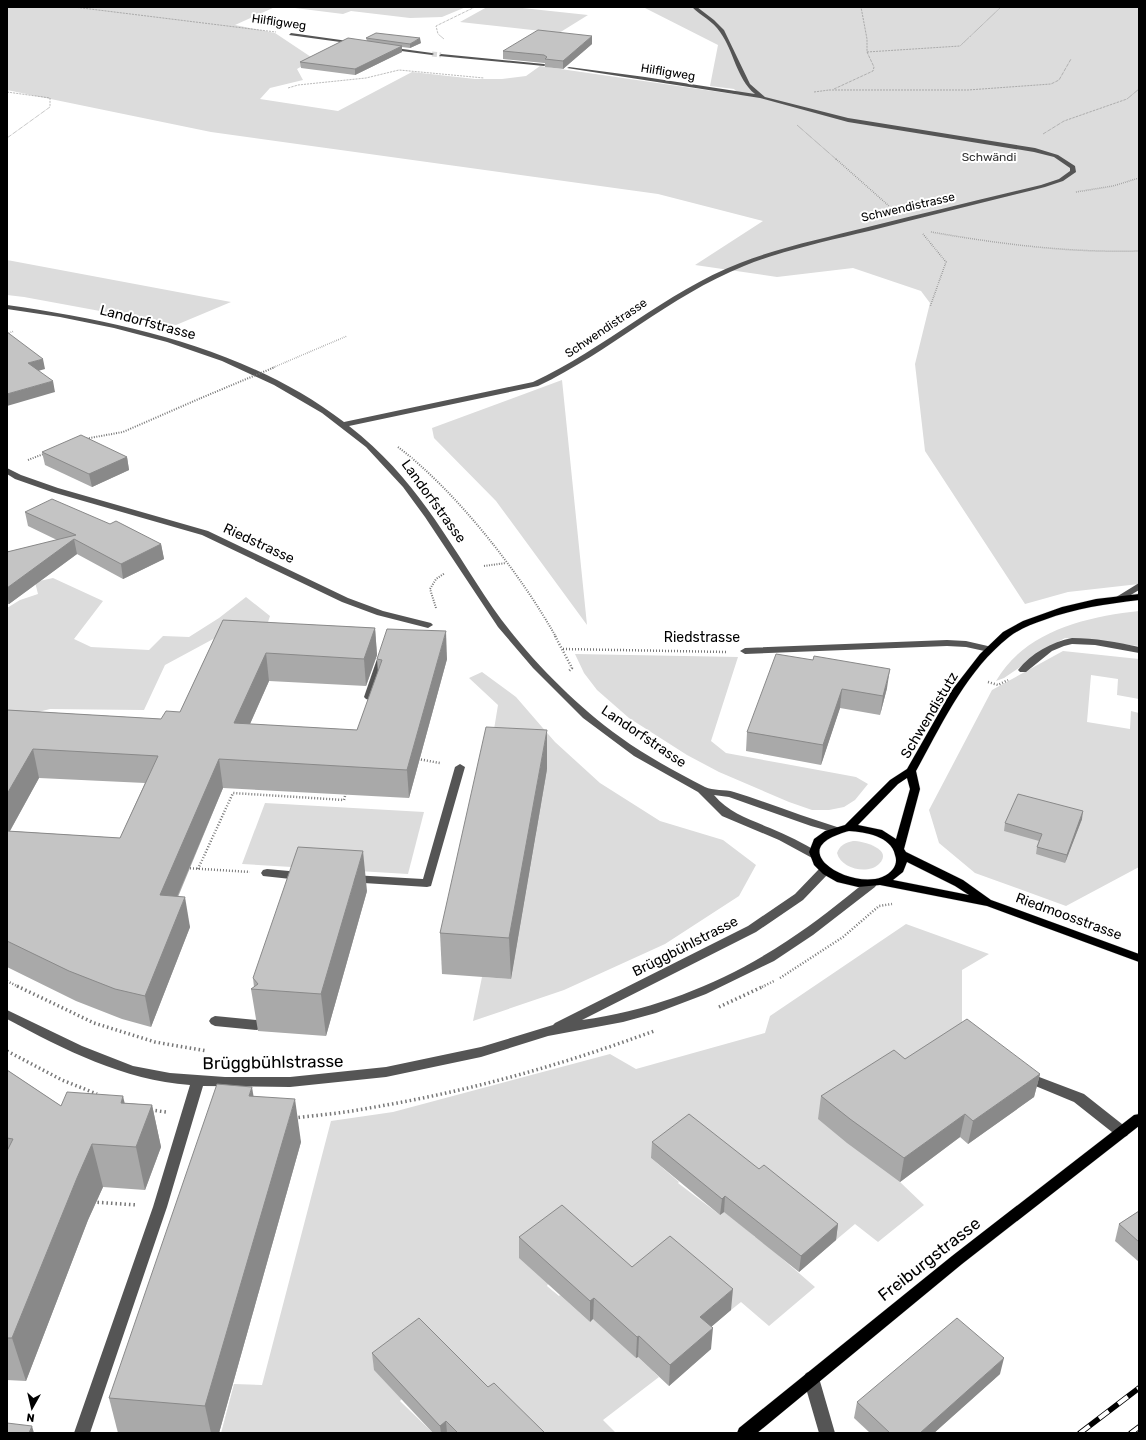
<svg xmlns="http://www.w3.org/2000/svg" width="1146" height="1440" font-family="Rubik,sans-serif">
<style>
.green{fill:#dcdcdc}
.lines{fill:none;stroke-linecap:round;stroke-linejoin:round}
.minor-tunnel{stroke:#d9d9d9;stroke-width:5;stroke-dasharray:5 2.5;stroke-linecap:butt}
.major-casing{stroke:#dbdbdb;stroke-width:1}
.path-far4{stroke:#777;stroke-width:1;stroke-dasharray:0.5 1;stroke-linecap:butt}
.path-far3{stroke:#777;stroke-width:1.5;stroke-dasharray:0.5 1.5;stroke-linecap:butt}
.path-far2{stroke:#777;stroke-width:2;stroke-dasharray:1 1.5;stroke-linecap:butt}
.path-far1{stroke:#777;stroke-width:2.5;stroke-dasharray:1 2;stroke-linecap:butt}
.path{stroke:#777;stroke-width:3.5;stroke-dasharray:1.5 3;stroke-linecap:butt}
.minor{fill:#555;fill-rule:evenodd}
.major{fill:#000;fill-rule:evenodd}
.rail-casing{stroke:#000;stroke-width:5.5}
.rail{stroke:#fff;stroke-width:4;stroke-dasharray:12;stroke-linecap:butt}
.path-bridge-far1{stroke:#777;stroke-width:1.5;stroke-dasharray:0.5 1.5;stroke-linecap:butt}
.path-bridge{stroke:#777;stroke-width:2;stroke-dasharray:1 1.5;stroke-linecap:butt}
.wall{fill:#a9a9a9;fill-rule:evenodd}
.shaded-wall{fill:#898989}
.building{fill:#c4c4c4;stroke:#898989}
.labels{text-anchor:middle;stroke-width:4;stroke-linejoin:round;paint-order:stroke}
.far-street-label{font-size:12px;fill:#000;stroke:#fff}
.far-park-label{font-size:12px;fill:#333;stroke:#fff}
.street-label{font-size:14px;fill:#000;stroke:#fff}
.near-street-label{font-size:17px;fill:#000;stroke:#fff}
</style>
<rect width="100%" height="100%" fill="#fff"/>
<g class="green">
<path d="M7 7H275L235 25 275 33 314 59 297 69 303 80 270 88 260 99 338 111 412 72 475 79H502L526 76 540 66 740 95 734 89 710 86 718 45 643 7H1139V584L1068 592 1025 604 925 451 915 364 930 303 921 291 853 268 777 277 695 265 763 221 658 194 211 132 7 90Z"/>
<path d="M287 7H466L442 17 410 18 351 11 343 14Z"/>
<path d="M487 7H513L588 15 559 33 460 22Z"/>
<path d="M7 260 231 302 176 325 24 297 7 295Z"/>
<path d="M562 380 587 625 496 501 434 438 432 428Z"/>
<path d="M53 578 103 601 74 639 91 647 149 650 163 636 189 637 219 618 246 597 270 616 266 628 228 631 165 665 144 710 50 709 7 720V608L20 600 38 594 35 582Z"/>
<path d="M1139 611V646L1065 638 1056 643 1004 678 996 681C1025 631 1085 617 1139 611Z"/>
<path d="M1063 651 1139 659V699L1117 695 1118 679 1091 675 1087 722 1130 729 1131 711 1139 713V867L1066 906 975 873 939 843 929 810 992 690Z"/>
<path d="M575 654 738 657 711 741 726 753 856 777 868 784 855 800 844 807 829 810H812L789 802 719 772 687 755 629 718 597 690 584 673Z"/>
<path d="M482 672 516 697 555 742 600 783 660 821 723 840 756 865 739 896 665 944 564 990 473 1021 482 977 511 979 536 834 488 766 498 705 469 678Z"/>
<path d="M265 803 424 812 408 874 242 864Z"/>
<path d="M853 841C863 841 894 849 879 864 868 875 841 869 837 853 840 845 845 843 853 841Z"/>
<path d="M906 924 989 954 962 970V1042L900 1182 924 1205 878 1242 855 1224 836 1240 762 1181 651 1158 679 1182 678 1183 720 1215 725 1211 755 1237 756 1236 815 1287 769 1326 741 1302 731 1310 631 1288 548 1284 547 1286 559 1296 560 1295 590 1322 595 1318 636 1358 638 1357 659 1377 603 1420 616 1433H529L402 1399 400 1401 433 1433H221L234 1384 262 1385 331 1121 393 1112 610 1054 636 1069 765 1033 770 1016Z"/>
</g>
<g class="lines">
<path class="minor-tunnel" d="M432 54 441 55"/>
<g class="major-casing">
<g id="major">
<path d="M1139 594V600C1106 604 1076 608 1044 620 1032 624 1019 629 1009 637 966 671 942 724 916 771L920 789 904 849 906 852 963 880 991 900 1139 954V962L987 906 880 885 858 887 837 882 823 874 814 865 809 852 814 839 825 831 845 825 890 780 907 769 952 690 980 654 1003 632 1023 621 1062 607 1096 599ZM907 778 910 789 896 839 882 830 858 825 898 784ZM849 831C865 832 891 836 895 855 897 860 896 865 893 869 879 888 840 878 826 864 807 845 834 835 849 831ZM907 862 955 886 969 895 893 880 903 872Z"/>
<path d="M1139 1114V1126L962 1264 757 1433H737L739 1428 952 1256 1134 1115Z"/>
</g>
</g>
<g class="path-far4">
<path d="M74 7 276 32"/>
<path d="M444 39 438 34 436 26 475 7"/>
<path d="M867 52 960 46 1001 7"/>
<path d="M288 88 298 85 366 78 399 70 484 78"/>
<path d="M834 89 873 71 874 67 867 52V39L861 7"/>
<path d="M829 90H968L1051 84 1059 80 1071 59"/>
<path d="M7 92 50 98V107L7 138"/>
<path d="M814 92 829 90"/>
<path d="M797 125 837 160"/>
<path d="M1043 134 1064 121 1127 99 1139 89"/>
</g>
<g class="path-far3">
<path d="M836 159 889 206"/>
<path d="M1076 192 1113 186 1139 178"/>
<path d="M931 232C1000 244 1069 253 1139 251"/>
<path d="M923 234 946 262 930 307"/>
<path d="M7 334 14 331"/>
<path d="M307 353 347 336"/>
</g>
<g class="path-far2">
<path d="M84 439 123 432 201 398"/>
<path d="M398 447C456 491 520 573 556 637"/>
<path d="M28 460 46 453"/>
<path d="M484 566 506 563"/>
<path d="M436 608 430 589 436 579 445 573"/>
</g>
<g class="path-far1">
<path d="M555 636 572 668 568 672"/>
<path d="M563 649 726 652"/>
<path d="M988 682 998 685 1008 680"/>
<path d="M418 759 440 763"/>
<path d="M187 868 250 872"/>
<path d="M198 869 233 793 344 800 346 792"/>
<path d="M780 978 843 937 879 906 892 904"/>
<path d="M7 981 19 987"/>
<path d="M762 987 774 981"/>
</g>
<g class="path">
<path d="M17 986 94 1023 155 1042 207 1051"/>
<path d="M719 1007 764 986"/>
<path d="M7 1051 62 1080 97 1094"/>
<path d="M151 1110 166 1112"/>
<path d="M294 1118C319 1115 344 1113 369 1108 466 1092 562 1065 654 1031"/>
<path d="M93 1202 137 1205"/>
</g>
<g class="minor">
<path d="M692 7H697L714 20 724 30 750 84 765 97 848 118 1035 148 1058 155 1075 166 1076 172 1063 181 1045 187C986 202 928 216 869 231 827 241 784 250 744 266 669 296 610 352 538 386L349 426C416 478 447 540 493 608 526 655 573 703 620 737 646 756 676 772 705 787 713 791 725 789 734 792 769 803 804 817 840 828L841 830 840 832 836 833 811 826 729 797 714 795C729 813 749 819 770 828 787 835 803 843 818 852L820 855 818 858 814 859 779 840 722 816 698 792 634 756 583 718 533 668 498 627 425 517 403 487 366 447 322 413 274 385 222 361 167 342 114 328 60 317 7 309V305C124 322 248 349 344 422L533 382C605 349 665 292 740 263 781 247 825 238 868 227 925 213 983 199 1041 185L1059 179 1070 171V168L1054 157 1034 152 848 122 760 98 567 68 569 67 645 77 755 94C736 78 734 51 720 32 713 21 701 16 692 7Z"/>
<path d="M291 33 355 42 357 43 355 44 289 35Z"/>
<path d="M388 47 432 53 434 54 432 55 386 49Z"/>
<path d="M441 54 544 64 546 65 544 66 439 56Z"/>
<path d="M7 468 21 475 58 488 208 531 348 598 383 611 431 623 433 625 428 628 377 615 342 602 202 535 52 492 15 479 7 474Z"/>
<path d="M1139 583V590L1121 601 1118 602 1113 599Z"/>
<path d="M1072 638C1095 638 1117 642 1139 647V653L1095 645 1072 644 1064 646 1052 651 1026 672H1020L1018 670C1031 653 1052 642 1072 638Z"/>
<path d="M947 640 966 641 992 647 994 649 989 652 966 647 947 646 745 654 740 651 745 648Z"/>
<path d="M382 656 387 659 374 697 369 700 366 699 364 697 377 659Z"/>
<path d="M460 764 465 767 431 886 427 887 348 882 346 879 348 876 352 875 423 879 455 767Z"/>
<path d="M824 867 828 868 830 871 828 874 803 900 756 932 582 1020C655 1010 725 982 787 941 815 923 840 902 867 881H875L877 884 875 887 813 935 774 961 706 994 656 1013 623 1022 548 1036 481 1057 386 1077 290 1087 203 1086 167 1207 90 1433H74L153 1207 190 1085C123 1080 65 1050 7 1019V1010L82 1046 133 1066 170 1073 225 1077H290L386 1067 481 1047 553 1025 555 1023 748 926 795 894 820 868Z"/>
<path d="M267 869 300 872 304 873 306 876 304 879 300 880 263 876 261 873 263 870Z"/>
<path d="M215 1016 257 1020 261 1022 263 1025 261 1028 257 1030 215 1026 211 1024 209 1021 211 1018Z"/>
<path d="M1026 1072 1084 1094 1127 1128 1129 1132 1127 1136 1122 1137 1117 1136 1074 1102 1021 1080 1020 1077 1021 1074Z"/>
<path d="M811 1371 816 1373 819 1378 835 1433H819L803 1378 806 1373Z"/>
</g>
<use href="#major" class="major"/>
<g class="rail-casing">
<g id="rail">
<path d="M1080 1433 1139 1388"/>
<path d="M1131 1433 1139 1427"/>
</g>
</g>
<use href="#rail" class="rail"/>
<path class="path-bridge-far1" d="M272 368 307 353"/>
<path class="path-bridge" d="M201 398 275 367"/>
</g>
<g class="wall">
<path d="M366 38 421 43 410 48 402 47V52L355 75 301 68 300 62 367 41Z"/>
<path d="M592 44 563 69 545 67V63H544L503 59V51Z"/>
<path d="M42 452 127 457 129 470 92 487 45 465Z"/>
<path d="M25 512 110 524 161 544 164 559 123 579 77 554 9 604H7V552L57 540 28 526Z"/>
<path d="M223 620 375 628 377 655 366 686 269 681 250 724 357 730 378 673 377 659H447L409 798 223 788 178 897 190 927 151 1027 122 1019 76 1001 7 967V710L161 719 180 712ZM39 778 145 783 120 838 10 831Z"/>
<path d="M813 660 887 688 880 715 840 708 821 765 746 751 747 732Z"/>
<path d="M547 769 511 979 442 974 440 933Z"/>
<path d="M1082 819 1065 863 1036 854 1037 847 1039 841 1004 831 1005 823Z"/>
<path d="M367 891 326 1036 258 1031 251 989 254 987 253 978Z"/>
<path d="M905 1059 1040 1074 1034 1097 968 1144 960 1137 900 1182 847 1143 818 1119 821 1096Z"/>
<path d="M7 1070 61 1106 125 1103 152 1105 161 1147 145 1190 103 1187 88 1220 26 1381 7 1380Z"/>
<path d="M254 1096 301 1142 219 1433H118L109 1398Z"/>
<path d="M652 1142 759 1169 838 1224 836 1240 799 1272 724 1212 720 1215 651 1158Z"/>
<path d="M1139 1211V1262L1115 1241 1119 1224Z"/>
<path d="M519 1237 632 1267 731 1310 711 1327V1349L669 1386 638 1357 636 1358 593 1319 590 1322 519 1258Z"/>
<path d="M372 1353 488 1387 545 1433H433L374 1370Z"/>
<path d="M1000 1374 934 1433H870L854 1418 857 1402Z"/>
</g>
<g class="shaded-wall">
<path d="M592 36V44L563 69V61Z"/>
<path d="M420 38 421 43 410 48V44Z"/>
<path d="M402 46V52L355 75V69Z"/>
<path d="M43 359 45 369 31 373 28 363Z"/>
<path d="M53 381 55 392 7 406V394Z"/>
<path d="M127 457 129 470 92 487 89 474Z"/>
<path d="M74 539 77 554 9 604 7 595V588Z"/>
<path d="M161 544 164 559 123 579 121 564Z"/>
<path d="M375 628 377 655 366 686 364 659Z"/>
<path d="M446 631 447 659 409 798 407 770Z"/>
<path d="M266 653 269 681 238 751 234 723Z"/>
<path d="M890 669 887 688 880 715 883 696Z"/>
<path d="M842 689 840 708 821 765 823 745Z"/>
<path d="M547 730V769L511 979 509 938Z"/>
<path d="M33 749 39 778 7 836V794Z"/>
<path d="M219 759 223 788 165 925 160 895Z"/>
<path d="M1083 811 1082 819 1065 863 1067 855Z"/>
<path d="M363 851 367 891 326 1036 321 994Z"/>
<path d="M185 897 190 927 151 1027 145 996Z"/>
<path d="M1040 1074 1034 1097 968 1144 973 1121Z"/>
<path d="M252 1087 259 1129 249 1096Z"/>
<path d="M123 1096 133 1138 121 1103Z"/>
<path d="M295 1099 301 1142 219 1433H211L205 1406Z"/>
<path d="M152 1105 161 1147 145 1190 136 1147Z"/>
<path d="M965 1114 960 1137 900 1182 904 1158Z"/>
<path d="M92 1144 103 1187 88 1220 26 1381 12 1338 77 1178Z"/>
<path d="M725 1196 724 1212 720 1215 722 1199Z"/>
<path d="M838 1224 836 1240 799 1272 801 1256Z"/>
<path d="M733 1289 731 1310 698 1338 700 1317Z"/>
<path d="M594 1298 593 1319 590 1322V1301Z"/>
<path d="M713 1328 711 1349 669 1386 670 1365Z"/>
<path d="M639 1336 638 1357 636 1358 637 1337Z"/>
<path d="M1004 1358 1000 1374 934 1433H920Z"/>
<path d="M446 1421 447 1433H441L440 1426Z"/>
<path d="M32 1426 34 1433H29Z"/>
</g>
<g class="building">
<path d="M538 30 592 36 563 61 545 59 547 57 544 55 503 51Z"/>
<path d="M376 33 420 38 410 44 366 38Z"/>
<path d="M348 38 402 46 355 69 300 62Z"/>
<path d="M7 332 43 359 28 363 53 381 7 394Z"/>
<path d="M81 435 127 457 89 474 42 452Z"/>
<path d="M52 499 110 524 116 521 161 544 121 564 74 539 7 588V552L76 535 25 512Z"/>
<path d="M223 620 375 628 364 659 266 653 234 723 357 730 382 660 377 659 387 629 446 631 407 770 219 759 160 895 185 897 145 996 115 989 69 971 7 941V831L120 838 158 756 33 749 7 794V710L161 719 166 711 180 712Z"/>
<path d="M776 654 813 660 814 656 890 669 883 696 842 689 823 745 747 732Z"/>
<path d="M486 727 547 730 509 938 440 933Z"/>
<path d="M1018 794 1083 811 1067 855 1037 847 1042 834 1005 823Z"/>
<path d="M298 847 363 851 321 994 251 989 258 984 253 978Z"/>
<path d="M967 1019 1040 1074 973 1121 965 1114 904 1158 850 1119 821 1096 894 1050 905 1059Z"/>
<path d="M7 1070 61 1106 67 1092 123 1096 121 1103 152 1105 136 1147 92 1144 77 1178 12 1338H7V1151L13 1139 7 1138Z"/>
<path d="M217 1084 252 1087 249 1096 295 1099 205 1406 109 1398Z"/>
<path d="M689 1114 759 1169 764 1165 838 1224 801 1256 725 1196 722 1199 652 1142Z"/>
<path d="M562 1205 632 1267 670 1236 733 1289 700 1317 713 1328 670 1365 639 1336 637 1337 594 1298 590 1301 519 1237Z"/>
<path d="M1139 1211V1242L1119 1224Z"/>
<path d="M419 1318 488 1387 494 1383 545 1433H458L446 1421 440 1426 372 1353Z"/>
<path d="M957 1318 1004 1358 920 1433H890L857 1402Z"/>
<path d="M7 1423 32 1426 29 1433H7Z"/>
</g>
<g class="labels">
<g class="far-street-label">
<text transform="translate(279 22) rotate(8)" y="4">Hilfligweg</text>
<text transform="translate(668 72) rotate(9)" y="4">Hilfligweg</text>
<text transform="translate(908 207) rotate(-13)" y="4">Schwendistrasse</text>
<text transform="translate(606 328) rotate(-34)" y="4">Schwendistrasse</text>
</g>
<g class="far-park-label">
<text x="989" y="161">Schwändi</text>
</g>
<g class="street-label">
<text transform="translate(148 322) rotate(15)" y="5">Landorfstrasse</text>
<text transform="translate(434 501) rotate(54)" y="5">Landorfstrasse</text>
<text transform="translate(259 543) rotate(25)" y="5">Riedstrasse</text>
<text x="702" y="642">Riedstrasse</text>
<text transform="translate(929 715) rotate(-59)" y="5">Schwendistutz</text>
<text transform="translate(644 736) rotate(34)" y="5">Landorfstrasse</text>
<text transform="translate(1069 916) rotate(20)" y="5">Riedmoosstrasse</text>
<text transform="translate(685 946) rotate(-27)" y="5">Brüggbühlstrasse</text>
</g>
<g class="near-street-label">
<text transform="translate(273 1062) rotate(-1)" y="6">Brüggbühlstrasse</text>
<text transform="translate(929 1259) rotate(-38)" y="6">Freiburgstrasse</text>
</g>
</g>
<rect width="1146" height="1440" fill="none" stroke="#000000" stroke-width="16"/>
<g transform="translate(32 1408) rotate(188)" stroke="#ffffff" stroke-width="3" paint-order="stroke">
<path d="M0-3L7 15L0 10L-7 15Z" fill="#000000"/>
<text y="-6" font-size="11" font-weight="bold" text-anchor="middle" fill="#000000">N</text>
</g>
</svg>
